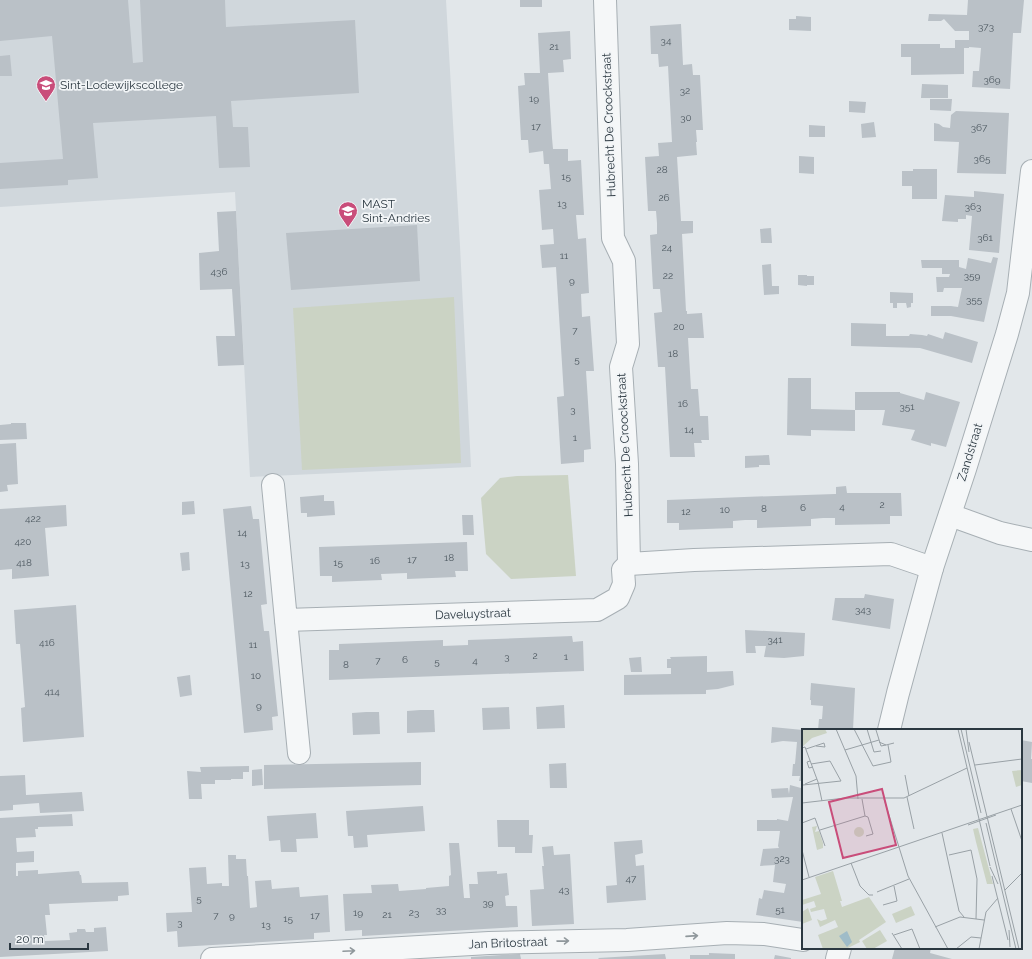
<svg xmlns="http://www.w3.org/2000/svg" width="1032" height="959" font-family="Raleway,sans-serif">
<style>
.built{fill:#d0d7dc}
.green{fill:#cbd3c4}
.building{fill:#bac1c7}
.lines{fill:none;stroke-linecap:round;stroke-linejoin:round}
.minor-casing{stroke:#a7afb4;stroke-width:24}
.minor{stroke:#f5f7f8;stroke-width:22}
.oneway{stroke:#90989c}
.labels{text-anchor:middle;stroke-width:3.5;stroke-linejoin:round;paint-order:stroke}
.number-label{font-size:10px;fill:#4f5a62}
.poi-label{font-size:12px;fill:#2b3841;stroke:#f2f5f7;text-anchor:start}
.street-label{font-size:12px;fill:#2b3841;stroke:#f2f5f7}
.inset-road{fill:none;stroke:#99a1a6;stroke-width:1}
.view{fill:#c94d7a;fill-opacity:0.15;stroke:#c94d7a;stroke-width:2}
.inset-edge{fill:none;stroke:#2b3841;stroke-width:2}
</style>
<rect width="100%" height="100%" fill="#e2e7ea"/>
<path class="built" d="M0 0H446L460 246 471 467 250 477 235 192 0 207Z"/>
<g class="green">
<path d="M454 297 461 463 302 470 293 308Z"/>
<path d="M568 475 576 576 511 579 486 554 481 498 500 478 517 476Z"/>
</g>
<g class="building">
<path d="M0 0H128L133 63 143 62 140 0H225L226 27 355 20 359 93 231 101 233 127H248L250 167 219 168 216 116 93 123 98 178 68 180V185L0 189V163L63 159 52 36 0 41Z"/>
<rect x="520" y="0" width="22" height="7"/>
<path d="M968 0H1024L1021 33H1013L1010 89 972 87 973 71H979L981 48 969 47V48H964V74L911 75V57H901V44H940V48H955V40H969V31H955L944 19 941 21H928L929 14 967 15Z"/>
<path d="M796 16 811 17V31L789 30V19H796Z"/>
<path d="M681 24 683 65 692 64 693 75H700L703 130H696L697 142H696L697 155 677 157 681 221H693V233L682 234 686 311H687V314L702 313 704 338H688L691 389H698L700 416H708L709 440H701L702 443H694L695 457H670L665 367H658L654 313 662 312 660 289H653L650 235 657 234V223L656 211H648L645 157 659 156 658 143 672 142 668 66 659 67 658 54H651L650 26Z"/>
<path d="M570 31 571 59 563 60 564 72 548 73 552 138 553 149H568V161L581 160 584 215H576L578 239 586 238 589 293 581 294 582 317 590 316 594 371H586L591 449 584 450V462L561 464 557 397 564 396 556 267 542 268 540 245 554 244 553 229 542 230 539 190 551 189 549 164H544L543 151 529 153 528 140H521L518 86 525 85 524 73H540L538 33Z"/>
<path d="M10 55 12 76H0V56Z"/>
<path d="M922 84 948 85V98H921Z"/>
<path d="M930 99H952L951 111 930 110Z"/>
<path d="M849 101 866 102 865 113 849 112Z"/>
<path d="M956 111 1009 113 1006 174 957 173 959 142 934 141V123L939 124 943 127 950 128 951 115Z"/>
<path d="M874 122 876 137 862 138 861 124Z"/>
<path d="M809 125 825 126V137H809Z"/>
<path d="M799 156 814 157V174L799 173Z"/>
<path d="M913 169H937V199H912V186H902V171H913Z"/>
<path d="M974 191 1004 194 999 253 969 250 972 216 966 215V219H958V222L942 221 945 195 974 197Z"/>
<path d="M236 211 244 365 218 366 216 336H235L232 289 200 290 199 253 219 251 217 212Z"/>
<path d="M417 225 420 281 291 290 286 233Z"/>
<path d="M771 228 772 243H761L760 229Z"/>
<path d="M993 257 998 258 984 322 951 316H931V306H951L958 307 962 288H944L943 292H937L936 277H949L950 274H942V268H922L921 260H959V267L966 269 968 258 991 263Z"/>
<path d="M771 264 772 286H779V294L764 295 762 265Z"/>
<path d="M798 275H807V276H814V285H807V286L798 285Z"/>
<path d="M890 292 913 293V303H911V307L907 308 906 303H897V308H893V303H890Z"/>
<path d="M851 323 886 324V336H909L910 334 922 335 927 336 928 334 943 339 945 332 978 342 972 363 920 348 851 346Z"/>
<path d="M788 378H811V409L855 410V431L811 430V436L787 435Z"/>
<path d="M855 392H900V393L924 400 926 392 960 402 946 447 931 443V446L911 440 915 430 882 425 885 410H855Z"/>
<path d="M11 423H26L27 439 0 440V425L11 424Z"/>
<path d="M16 443 18 484 7 485 8 491 0 492V444Z"/>
<path d="M769 455 770 465H759V467L745 468V456Z"/>
<path d="M846 486 847 493H901L902 516H890V524L835 525V518H823L811 519V526L757 528V520H745L733 521V528L679 530V523H667V500L744 497 835 494H834H836V487Z"/>
<path d="M324 495V501H334L335 515 307 517V513H301L300 497Z"/>
<path d="M194 501 195 514 182 515V502Z"/>
<path d="M66 505 67 526 45 528 49 576 12 579V569L0 570V509Z"/>
<path d="M251 506 253 519H259L267 604 261 605 264 631H269L278 716 272 717 273 730 244 733 223 509Z"/>
<path d="M462 515H473L474 535H463Z"/>
<path d="M467 542 468 571H455L456 577 407 579V573L381 574 382 580 332 582V576H320L319 547Z"/>
<path d="M189 552 190 570 182 571 180 553Z"/>
<path d="M865 594 894 599 890 629 832 620 835 598H864Z"/>
<path d="M76 605 84 737 23 742 21 708 25 707 20 644H16L14 610Z"/>
<path d="M745 630 805 633 804 656 784 658 764 657 766 646H755L756 653H746Z"/>
<path d="M572 636 573 642 583 641 584 671 329 680V650H339V644L443 640V646L468 645V640Z"/>
<path d="M707 656V672L733 671 734 685 718 689 706 690V694L624 695V675L671 674V668H667V659H671L670 657Z"/>
<path d="M641 657 642 672H631L629 658Z"/>
<path d="M190 675 192 695 180 697 177 677Z"/>
<path d="M811 683 855 688 853 730H818L819 719H822L823 706 811 705V700H810Z"/>
<path d="M564 705 565 728 537 729 536 707Z"/>
<path d="M509 707 510 729 483 730 482 708Z"/>
<path d="M420 710H434L435 732 407 733V711Z"/>
<path d="M366 712H379L380 734 353 735 352 713Z"/>
<path d="M772 727 803 730V781H799L800 776H792L793 764H795L797 742 783 741 771 743Z"/>
<path d="M1021 740 1032 742 1031 759H1032V783L1021 781Z"/>
<path d="M421 762V785L264 789V765Z"/>
<path d="M566 763 567 788H550L549 764Z"/>
<path d="M249 766V772H243V779H231V780H215V784H201L202 799H189L187 771 201 772 200 767Z"/>
<path d="M262 769 263 785 252 786V770Z"/>
<path d="M25 775 26 795 82 792 84 811 40 813 39 803 13 805V810L0 811V776Z"/>
<path d="M802 782 803 922 756 915 759 898 762 899 764 890 784 893 786 884 773 882 775 865 760 866 763 849 779 848 778 846 780 831H757V820H777V819L788 821 793 797 772 798 771 789 788 788 789 794 790 785 801 788Z"/>
<path d="M423 806 425 831 367 835 368 847 354 848 353 836H348L346 811Z"/>
<path d="M316 813 318 838 296 839 297 852H281L280 840 269 841 267 816Z"/>
<path d="M72 814 73 826 38 827V829H35L36 837 16 838 17 852 34 851V862L16 863V876H18V871L38 870V874L79 871 80 875H81L82 883 128 882 129 895 118 896V901L49 904 50 915H45L47 935H44L45 941 70 940 69 933 77 932V929H85L86 932H94V928L106 927 108 951 0 957V818Z"/>
<path d="M497 820H529V835H533L532 853H515V847H498Z"/>
<path d="M642 840 643 853 635 855 636 866 644 865 646 900 607 903 606 886 617 885 614 842Z"/>
<path d="M449 843H459L464 898H470L469 884H478L477 872 497 871V874L507 873 509 895 505 896 506 906H517L518 927 362 936V930L345 931 343 894 372 893 371 885 398 884 399 891 426 889V888L449 886V876L451 875Z"/>
<path d="M553 846 554 855 570 854 574 924 532 926 530 890 544 889 542 866H544L542 847Z"/>
<path d="M228 855H236V859H246L247 876H248L250 908 257 907 255 881 271 880 272 889 299 887 300 897 328 895 330 932 314 933V939L178 947 177 931 167 932 166 913 192 912 189 868 206 867 207 884 222 883V886H229Z"/>
<path d="M895 948H931L930 953 952 959H892Z"/>
<path d="M709 953 735 954V959H690V955H709Z"/>
<path d="M520 954 521 959H471V957Z"/>
<path d="M665 954 666 959H599L598 958Z"/>
<path d="M775 955 791 958V959H774Z"/>
</g>
<g class="lines">
<g class="minor-casing">
<g id="minor">
<path d="M605 0 613 238 624 261 628 344 621 367 627 464 629 564 694 560 891 554 932 568"/>
<path d="M273 485 286 620 597 610 618 598 624 584 623 570 629 564"/>
<path d="M950 515 1000 533 1032 540"/>
<path d="M286 620 299 753"/>
<path d="M889 730 898 693 932 568 965 469 1007 334 1018 293 1032 171"/>
<path d="M212 959 489 943 627 940 727 933 764 934 803 940"/>
<path d="M837 959 840 948"/>
</g>
</g>
<use href="#minor" class="minor"/>
</g>
<defs><path id="oneway-shaft" d="M-6 0H5M1.5-3L5.5 0L1.5 3" fill="none" stroke-width="1.6" stroke-linecap="round" stroke-linejoin="round"/></defs>
<g class="oneway">
<use href="#oneway-shaft" transform="translate(692 936) rotate(-4)"/>
<use href="#oneway-shaft" transform="translate(563 941) rotate(-1)"/>
<use href="#oneway-shaft" transform="translate(349 951) rotate(-3)"/>
</g>
<defs>
<g id="school-pin" transform="scale(1)"><path d="M0 17L-7.5 6A9.5 9.5 0 1 1 7.5 6Z" fill="#c94d7a" stroke="#f2f5f7"/><path d="M0-5L7-2L0 1L-7-2ZM-4 1L0 2.5L4 1V4Q0 6-4 4Z" fill="#fff"/></g>
</defs>
<g fill-rule="evenodd">
<use href="#school-pin" x="46" y="85"/>
<use href="#school-pin" x="348" y="211"/>
</g>
<g class="labels">
<g class="number-label">
<text x="986" y="30">373</text>
<text x="666" y="44">34</text>
<text x="554" y="50">21</text>
<text x="992" y="83">369</text>
<text x="685" y="94">32</text>
<text x="534" y="102">19</text>
<text x="686" y="121">30</text>
<text x="536" y="130">17</text>
<text x="979" y="131">367</text>
<text x="982" y="162">365</text>
<text x="662" y="173">28</text>
<text x="566" y="180">15</text>
<text x="664" y="201">26</text>
<text x="562" y="207">13</text>
<text x="973" y="210">363</text>
<text x="985" y="241">361</text>
<text x="667" y="251">24</text>
<text x="564" y="259">11</text>
<text x="219" y="275">436</text>
<text x="668" y="279">22</text>
<text x="972" y="279">359</text>
<text x="572" y="284">9</text>
<text x="974" y="303">355</text>
<text x="679" y="330">20</text>
<text x="575" y="334">7</text>
<text x="673" y="357">18</text>
<text x="577" y="363">5</text>
<text x="683" y="407">16</text>
<text x="907" y="410">351</text>
<text x="573" y="413">3</text>
<text x="689" y="433">14</text>
<text x="575" y="441">1</text>
<text x="882" y="508">2</text>
<text x="842" y="510">4</text>
<text x="803" y="511">6</text>
<text x="764" y="512">8</text>
<text x="725" y="513">10</text>
<text x="686" y="515">12</text>
<text x="33" y="522">422</text>
<text x="242" y="536">14</text>
<text x="23" y="545">420</text>
<text x="449" y="561">18</text>
<text x="412" y="563">17</text>
<text x="375" y="564">16</text>
<text x="24" y="566">418</text>
<text x="338" y="566">15</text>
<text x="245" y="567">13</text>
<text x="248" y="597">12</text>
<text x="863" y="613">343</text>
<text x="775" y="643">341</text>
<text x="47" y="646">416</text>
<text x="253" y="648">11</text>
<text x="535" y="659">2</text>
<text x="507" y="660">3</text>
<text x="566" y="660">1</text>
<text x="405" y="663">6</text>
<text x="378" y="664">7</text>
<text x="475" y="664">4</text>
<text x="437" y="665">5</text>
<text x="346" y="668">8</text>
<text x="256" y="679">10</text>
<text x="52" y="695">414</text>
<text x="259" y="709">9</text>
<text x="782" y="862">323</text>
<text x="631" y="882">47</text>
<text x="564" y="893">43</text>
<text x="199" y="902">5</text>
<text x="488" y="906">39</text>
<text x="441" y="913">33</text>
<text x="780" y="913">51</text>
<text x="358" y="916">19</text>
<text x="414" y="916">23</text>
<text x="387" y="918">21</text>
<text x="216" y="919">7</text>
<text x="232" y="919">9</text>
<text x="315" y="919">17</text>
<text x="288" y="922">15</text>
<text x="180" y="926">3</text>
<text x="266" y="928">13</text>
</g>
<g class="poi-label">
<text x="60" y="89">Sint-Lodewijkscollege</text>
<text x="362" y="208">MAST<tspan x="362" dy="14">Sint-Andries</tspan></text>
</g>
<g class="street-label">
<text transform="translate(609 125) rotate(-92)" y="4">Hubrecht De Croockstraat</text>
<text transform="translate(625 445) rotate(-93)" y="4">Hubrecht De Croockstraat</text>
<text transform="translate(970 452) rotate(-73)" y="4">Zandstraat</text>
<text transform="translate(473 614) rotate(-2)" y="4">Daveluystraat</text>
<text transform="translate(508 943) rotate(-2)" y="4">Jan Britostraat</text>
</g>
</g>
<g transform="translate(802 729)">
<rect width="220" height="220" fill="#e2e7ea"/>
<path d="M0 0H23L25 4 10 9 0 18ZM220 41V56L214 58 210 42ZM15 97 13 103 17 102 21 114V119L15 121 10 98ZM52 103a5 5 0 1 1 10 0a5 5 0 1 1-10 0ZM176 99 191 155H185L174 113 171 100ZM31 142 40 172H38L40 178 67 168 84 193 57 211 58 213 44 220H21L16 206 36 198 33 191 18 198 15 190 19 192 25 190 22 180 9 183 8 180 14 178 12 172 0 176V171L19 165 13 148ZM109 177 113 186 94 194 90 185ZM6 179 10 191 0 195V183ZM78 201 85 212 71 220H65L60 212Z" fill="#cbd3c4"/>
<path d="M45 202 50 213 45 218 37 207Z" fill="#9fbcc8"/>
<path class="inset-road" d="M34 0 54 47 56 70M52 0 71 37 89 33 86 16M65 0 72 23 79 22M156 0 188 137M159 0 179 84M164 0 167 23M74 1 79 17 84 16M77 13 84 16 92 14M167 13 217 220M0 19 3 18 16 53 20 72M4 20 22 14 23 18 14 17M43 21 77 11M8 32 5 33 7 39 11 38M173 36 220 30M103 46 107 67M3 55 15 50M1 56 39 52 28 32 9 35M105 68 112 100M82 70 106 147 146 220M0 74 43 69H102L165 39M209 80 220 112M63 87 66 88 71 105 64 107M0 94 13 89 23 117M184 94 214 220M166 96 194 86M18 101 63 87 60 70M140 104 157 182 162 188M0 121 7 148M147 126 169 121 175 150 174 190M49 134 58 157 67 166H71M188 138 196 155M190 147 206 211M0 151 220 76M203 161 220 144M75 163 107 150M81 176 95 172 92 157M133 198 158 188 182 191M207 201 208 218M90 204 100 220M92 206 110 200 118 220M154 220 169 208 179 209M177 220 184 183 196 169"/>
<path class="view" d="M80 60 94 116 41 129 27 73Z"/>
<rect width="220" height="220" class="inset-edge"/>
</g>
<path d="M10 943v6h78v-6" fill="none" stroke="#2b3841" stroke-width="2"/>
<text x="16" y="943" font-size="12" fill="#2b3841" stroke="#f2f5f7" stroke-width="3" paint-order="stroke">20 m</text>
</svg>
